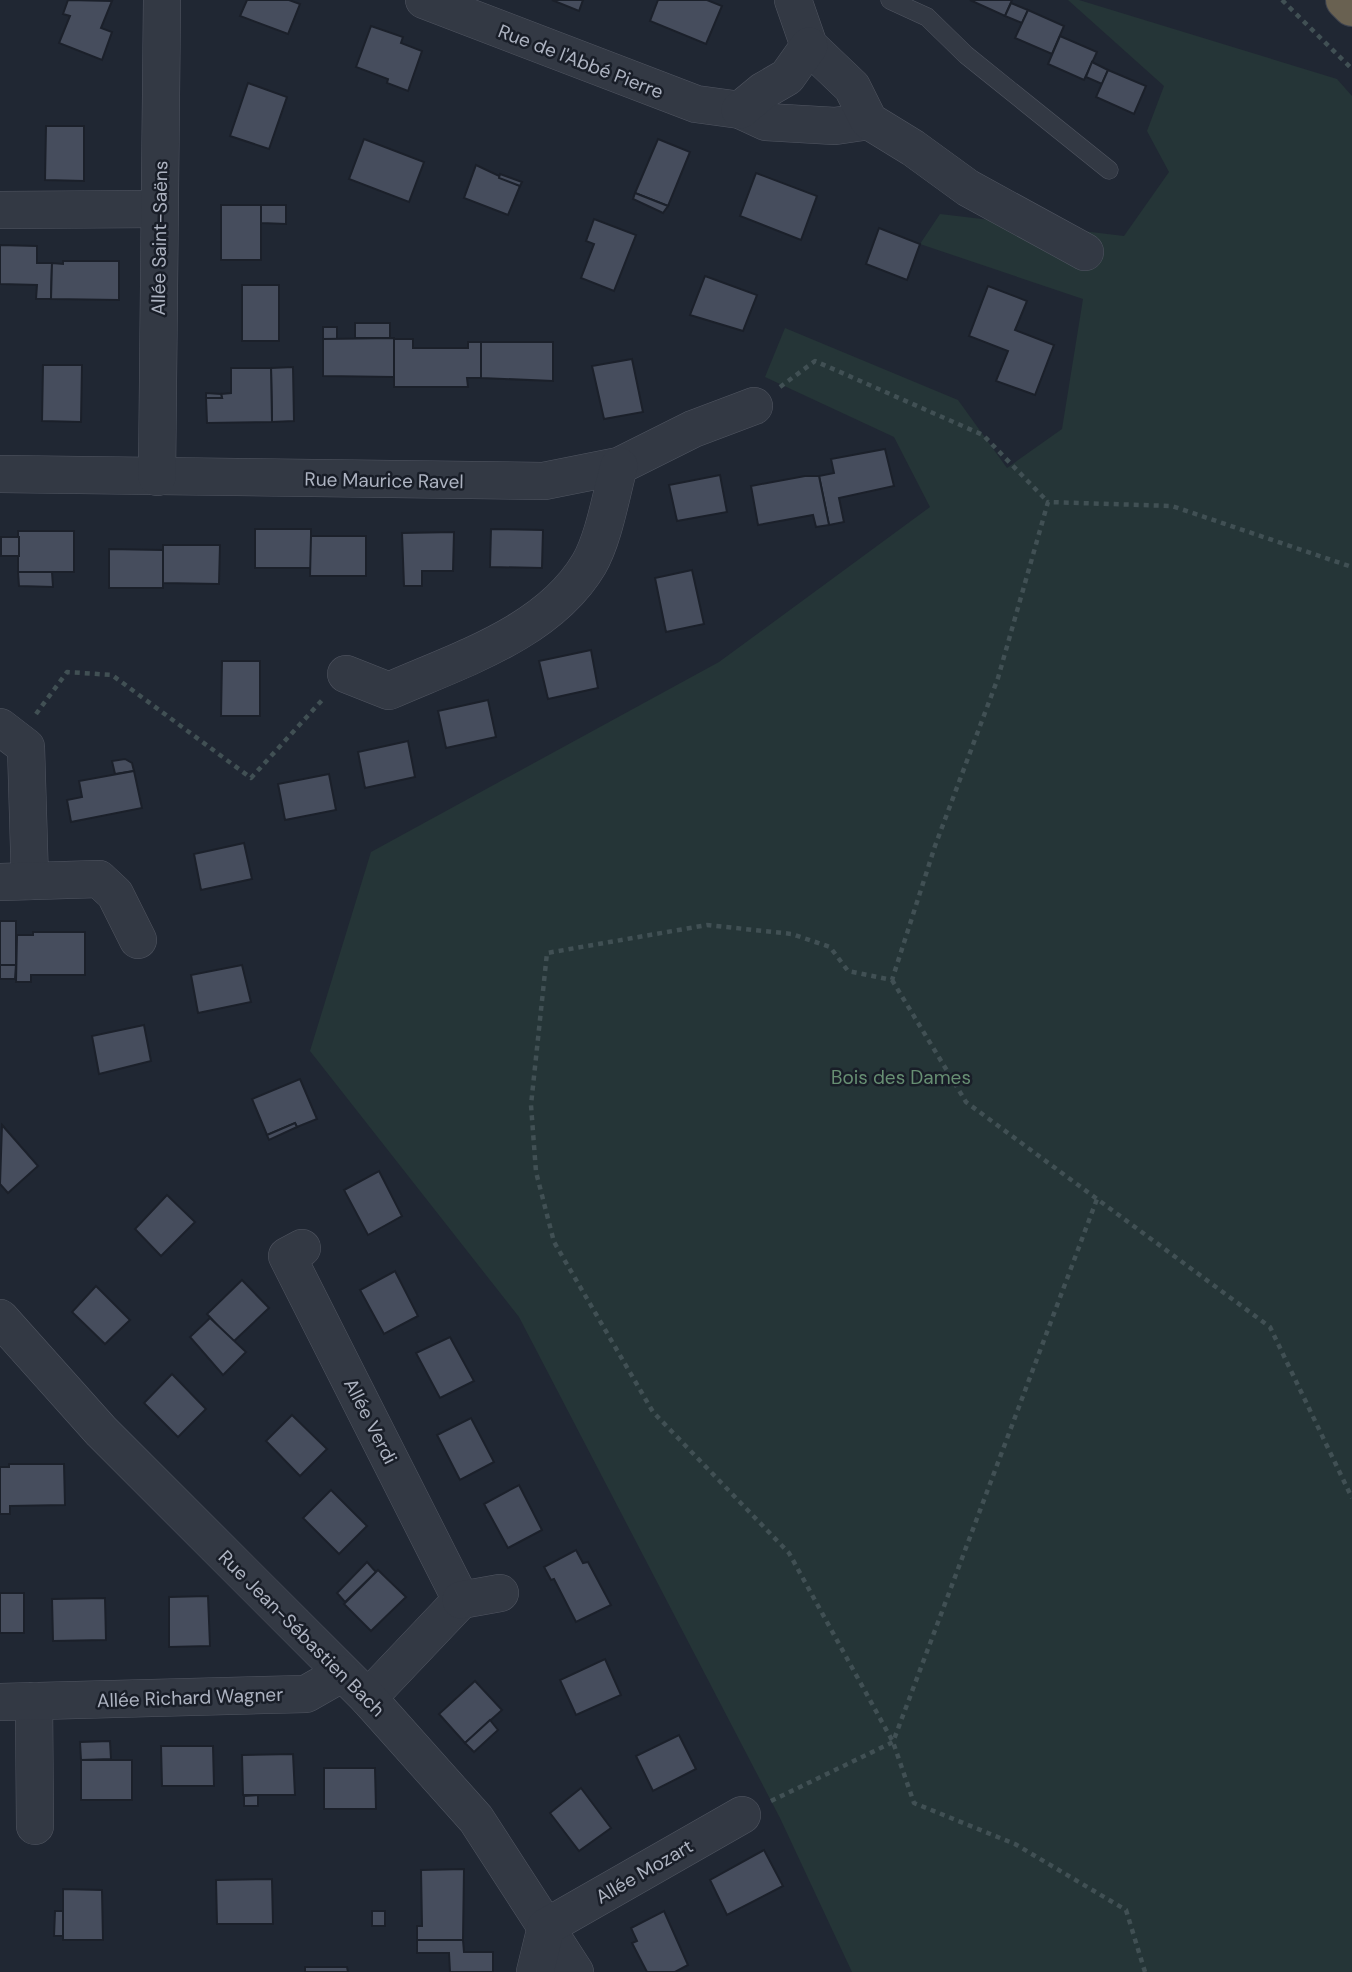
<svg xmlns="http://www.w3.org/2000/svg" width="1352" height="1972" font-family="'DM Sans',sans-serif">
<style>
.green{fill:#253537}
.building{fill:#464d5d;stroke:#1b202a;stroke-width:2}
.lines{fill:none;stroke-linecap:round;stroke-linejoin:round}
.lane-casing{stroke:#515662;stroke-width:19}
.street-casing{stroke:#515662;stroke-width:38}
.highway-casing{stroke:#3e434e;stroke-width:40}
.path{stroke:#415054;stroke-width:4.5;stroke-dasharray:5 5;stroke-linecap:butt}
.lane{stroke:#333944;stroke-width:18}
.street{stroke:#333944;stroke-width:37}
.highway{stroke:#696151;stroke-width:38}
.labels{text-anchor:middle;stroke-width:5;stroke-linejoin:round;paint-order:stroke}
.street-label{font-size:19px;fill:#adb3c1;stroke:#191e28}
.park-label{font-size:19px;fill:#678f73;stroke:#191e28}
</style>
<rect width="100%" height="100%" fill="#202733"/>
<path class="green" d="M1068 0H1079L1337 79 1352 96V1972H852L780 1818 519 1317 310 1051 371 852 719 662 930 507 894 437 765 377 785 328 958 400 1007 468 1062 429 1083 299 920 244 940 214 1124 236 1169 172 1147 131 1164 86Z"/>
<g class="building">
<path d="M68 0 112 1 101 28 112 32 102 60 59 43 70 16 63 14Z"/>
<path d="M247 0H289L300 4 288 34 240 16Z"/>
<path d="M552 0H583L579 11Z"/>
<path d="M658 0H707L722 6 706 44 650 21Z"/>
<path d="M970 0H1012L1005 16Z"/>
<path d="M1011 3 1028 10 1022 23 1005 16Z"/>
<path d="M1028 10 1064 26 1052 54 1015 38Z"/>
<path d="M371 26 403 37 401 43 422 51 408 91 387 83 388 79 356 67Z"/>
<path d="M1060 36 1097 52 1084 80 1048 64Z"/>
<path d="M1092 62 1108 70 1102 84 1086 77Z"/>
<path d="M1108 70 1146 86 1134 114 1096 97Z"/>
<path d="M248 83 287 97 269 149 230 136Z"/>
<path d="M46 126H84V181L45 180Z"/>
<path d="M364 139 424 162 409 202 349 179Z"/>
<path d="M658 139 690 152 668 206 635 193Z"/>
<path d="M476 165 520 186 508 215 464 198Z"/>
<path d="M756 173 817 196 801 240 740 216Z"/>
<path d="M500 174 522 182 520 186 499 178Z"/>
<path d="M635 193 668 206 663 213 633 199Z"/>
<rect x="221" y="205" width="40" height="55"/>
<path d="M261 205H286V224L261 223Z"/>
<path d="M594 219 636 235 614 291 581 278 594 244 586 241Z"/>
<path d="M879 228 920 244 907 280 866 264Z"/>
<path d="M0 245 37 246V263H52L51 299H36L37 285 0 284Z"/>
<path d="M63 261H119V300L51 299 52 263 63 264Z"/>
<path d="M705 276 757 295 743 331 690 315Z"/>
<rect x="242" y="285" width="37" height="56"/>
<path d="M988 286 1027 301 1015 330 1054 345 1035 395 996 381 1008 351 969 336Z"/>
<rect x="355" y="323" width="35" height="15"/>
<rect x="323" y="327" width="14" height="12"/>
<path d="M394 338V377L323 376V339Z"/>
<path d="M394 339H413V348H468V342H481V378H467L468 387H394Z"/>
<path d="M481 342H553V381L481 378Z"/>
<path d="M632 359 643 412 604 419 592 366Z"/>
<path d="M43 365H82L81 422 42 421Z"/>
<path d="M293 367 294 421 272 422 271 368Z"/>
<path d="M231 368H271L272 422 207 423 206 398H222L221 394 231 393Z"/>
<path d="M206 393 221 394 222 398H206Z"/>
<path d="M885 449 894 486 839 498 844 522 829 525 819 476 834 473 831 459Z"/>
<path d="M720 475 727 512 677 521 669 485Z"/>
<path d="M805 476H819L829 525 816 527 813 515 758 525 751 486Z"/>
<rect x="255" y="529" width="56" height="39"/>
<path d="M491 529 543 530 542 568 490 567Z"/>
<rect x="18" y="531" width="56" height="41"/>
<path d="M454 532 453 571H422V586H404L402 533Z"/>
<path d="M311 536H366V576H310Z"/>
<rect x="1" y="537" width="18" height="19"/>
<path d="M163 545H220L219 584 163 583Z"/>
<path d="M109 549 163 550V588H109Z"/>
<path d="M692 570 704 624 666 632 655 578Z"/>
<path d="M18 572H52L53 587 19 586Z"/>
<path d="M591 650 598 688 548 699 539 661Z"/>
<path d="M222 661H260V716H221Z"/>
<path d="M488 700 496 737 446 748 438 711Z"/>
<path d="M408 741 415 777 365 788 358 752Z"/>
<path d="M125 759 132 763 134 771 115 774 112 761Z"/>
<path d="M134 771 142 808 71 822 67 800 82 797 79 781Z"/>
<path d="M329 774 336 810 285 820 278 784Z"/>
<path d="M244 843 252 879 201 890 194 854Z"/>
<rect x="0" y="921" width="16" height="44"/>
<path d="M33 932H85V975H31V982H16L17 935H33Z"/>
<path d="M0 965H16L15 979H0Z"/>
<path d="M242 965 251 1002 198 1013 191 975Z"/>
<path d="M144 1025 151 1061 99 1074 92 1036Z"/>
<path d="M300 1079 317 1119 297 1127 295 1123 267 1135 252 1099Z"/>
<path d="M295 1123 297 1127 269 1140 267 1135Z"/>
<path d="M2 1125 38 1166 8 1193 0 1184Z"/>
<path d="M379 1171 402 1216 368 1235 344 1190Z"/>
<path d="M167 1195 195 1222 161 1256 135 1229Z"/>
<path d="M395 1271 418 1316 384 1334 360 1290Z"/>
<path d="M242 1280 269 1308 233 1342 207 1314Z"/>
<path d="M96 1286 130 1320 105 1344 72 1312Z"/>
<path d="M210 1318 246 1352 223 1375 190 1337Z"/>
<path d="M450 1337 474 1381 440 1398 416 1353Z"/>
<path d="M172 1374 206 1409 178 1437 144 1403Z"/>
<path d="M292 1415 327 1449 300 1476 266 1441Z"/>
<path d="M471 1418 494 1462 460 1480 437 1435Z"/>
<path d="M9 1464H64L65 1505 10 1506V1514H0V1467H9Z"/>
<path d="M519 1485 542 1530 508 1548 484 1504Z"/>
<path d="M331 1490 367 1526 339 1554 303 1518Z"/>
<path d="M576 1550 583 1563 588 1562 611 1605 576 1622 554 1579 551 1580 544 1567Z"/>
<path d="M367 1562 376 1572 345 1602 337 1593Z"/>
<path d="M378 1570 406 1597 371 1631 344 1604Z"/>
<rect x="0" y="1593" width="24" height="40"/>
<path d="M208 1596 210 1646 169 1647V1597Z"/>
<path d="M105 1598 106 1640 53 1641 52 1599Z"/>
<path d="M605 1659 621 1695 576 1715 560 1680Z"/>
<path d="M475 1681 502 1710 465 1743 439 1714Z"/>
<path d="M490 1720 498 1730 474 1752 465 1743Z"/>
<path d="M679 1735 696 1769 653 1791 636 1756Z"/>
<path d="M110 1741 111 1759 81 1760 80 1742Z"/>
<path d="M161 1746H213L214 1786H162Z"/>
<path d="M293 1754 295 1795H243L242 1755Z"/>
<rect x="81" y="1760" width="51" height="40"/>
<path d="M324 1768H375L376 1809H324Z"/>
<path d="M581 1788 611 1828 579 1851 550 1813Z"/>
<path d="M258 1795V1806H244V1796Z"/>
<path d="M764 1850 783 1886 727 1915 710 1880Z"/>
<path d="M464 1869 463 1940H417V1926H422L421 1870Z"/>
<path d="M272 1879 273 1924H217L216 1880Z"/>
<path d="M63 1889 102 1890 103 1940H63Z"/>
<path d="M55 1911H63V1936H54Z"/>
<rect x="372" y="1911" width="13" height="15"/>
<path d="M664 1911 688 1965 675 1972H647L632 1943 637 1941 631 1928Z"/>
<path d="M417 1940H463L464 1952H493V1972H450L449 1953H417Z"/>
<path d="M305 1967H347L348 1972H305Z"/>
</g>
<g class="lines">
<g class="lane-casing">
<path id="lane" d="M890 0 927 17 966 55 1109 170"/>
</g>
<g class="street-casing">
<g id="street">
<path d="M424 0 696 104 740 110 766 122 835 126 869 121"/>
<path d="M793 0 809 46 852 87 869 121 913 148 968 188 1085 252"/>
<path d="M740 110 763 91 787 77 809 46"/>
<path d="M0 210 159 209"/>
<path d="M0 474 544 481 619 466 693 429 754 406"/>
<path d="M157 477 162 0"/>
<path d="M346 674 389 691C459 660 548 633 589 564 604 538 611 495 619 466"/>
<path d="M0 727 26 747 30 881"/>
<path d="M0 882 99 879 115 894 138 940"/>
<path d="M302 1248 287 1256 461 1600 368 1698"/>
<path d="M0 1318 101 1431 368 1698 476 1819 575 1972"/>
<path d="M461 1600 500 1593"/>
<path d="M34 1701 35 1826"/>
<path d="M0 1702 306 1694 341 1674"/>
<path d="M535 1972 546 1927 742 1815"/>
</g>
</g>
<g class="highway-casing">
<path id="highway" d="M1345 0 1352 7"/>
</g>
<g class="path">
<path d="M1282 0 1352 69"/>
<path d="M780 387 815 361 983 435 1048 502"/>
<path d="M36 714 67 672 112 675 251 778 324 698"/>
<path d="M892 980 966 1102 1270 1327 1352 1498"/>
<path d="M771 1801 893 1742 1097 1199"/>
<path d="M1145 1972 1126 1910 1015 1844 914 1803 893 1742 789 1553 653 1412 554 1242 536 1172 531 1105 547 953 707 925 792 934 830 947 848 971 892 980 935 846 998 678 1048 502 1172 506 1352 567"/>
</g>
<use href="#lane" class="lane"/>
<use href="#street" class="street"/>
<use href="#highway" class="highway"/>
</g>
<g class="labels">
<g class="street-label">
<text transform="translate(581 61) rotate(21)" y="7">Rue de l'Abbé Pierre</text>
<text transform="translate(159 238) rotate(-89)" y="7">Allée Saint-Saëns</text>
<text transform="translate(384 480) rotate(1)" y="7">Rue Maurice Ravel</text>
<text transform="translate(371 1421) rotate(63)" y="7">Allée Verdi</text>
<text transform="translate(302 1633) rotate(45)" y="7">Rue Jean-Sébastien Bach</text>
<text transform="translate(190 1697) rotate(-2)" y="7">Allée Richard Wagner</text>
<text transform="translate(644 1871) rotate(-30)" y="7">Allée Mozart</text>
</g>
<g class="park-label">
<text x="901" y="1084">Bois des Dames</text>
</g>
</g>
</svg>
